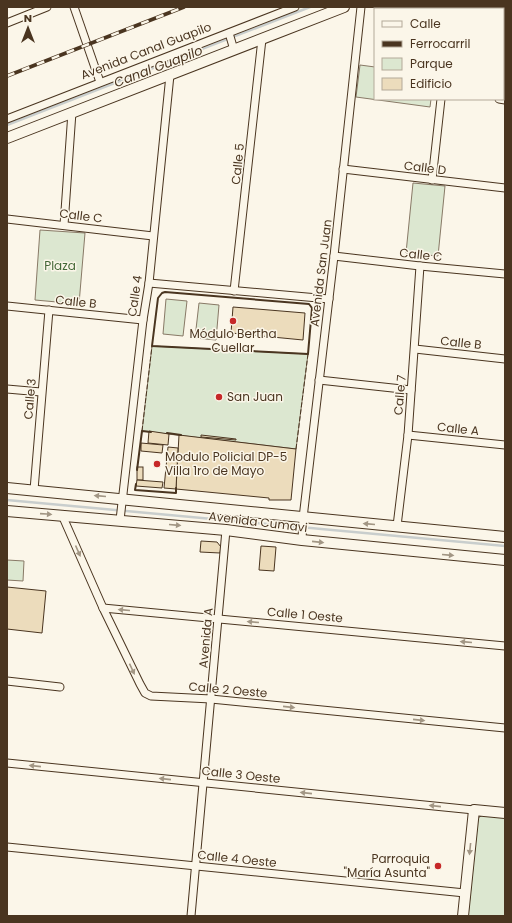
<svg xmlns="http://www.w3.org/2000/svg" width="512" height="923" font-family="Poppins,sans-serif">
<style>
.green{fill:#dce7d0;stroke:#887966}
.lines{fill:none;stroke-linecap:round;stroke-linejoin:round}
.stream{stroke:#c9cecd;stroke-width:2.5}
.building{fill:#ecdcbc;stroke:#4a3520}
.street-casing{stroke:#4a3520;stroke-width:9}
.secondary-casing{stroke:#4a3520;stroke-width:12}
.street{stroke:#fbf6e9;stroke-width:7}
.secondary{stroke:#fbf6e9;stroke-width:10}
.rail-casing{stroke:#4a3520;stroke-width:4}
.rail{stroke:#fbf6e9;stroke-width:2.5;stroke-dasharray:8;stroke-linecap:butt}
.fence{stroke:#4a3520;stroke-width:1;stroke-dasharray:5 2;stroke-linecap:butt}
.wall{stroke:#4a3520;stroke-width:2}
.oneway{fill:#a29684}
.poi-dot{fill:#c62828;stroke:#fbf6e9;stroke-width:1.5}
.labels{text-anchor:middle;stroke-width:3;stroke-linejoin:round;paint-order:stroke}
.street-label{font-size:12px;fill:#4a3520;stroke:#fbf6e9}
.park-label{font-size:12px;fill:#436837;stroke:#fbf6e9}
.poi-label{font-size:12px;fill:#4a3520;stroke:#fbf6e9;text-anchor:start}
.water-label{font-size:13px;font-style:italic;fill:#4a3520;stroke:#fbf6e9}
</style>
<rect width="100%" height="100%" fill="#fbf6e9"/>
<g class="green">
<path d="M360 65 375 67V99H431L430 107 356 97Z"/>
<path d="M413 183 445 186 438 256 406 253Z"/>
<path d="M40 230 85 233 79 304 35 300Z"/>
<path d="M166 299 187 301 183 336 163 334Z"/>
<path d="M199 303 219 305 216 340 195 338Z"/>
<path d="M152 346 308 354 296 449 142 431Z"/>
<path d="M7 560 24 561 23 581 7 580Z"/>
<path d="M483 815 505 817V916H468L478 818Z"/>
</g>
<g class="lines">
<g class="stream">
<path d="M7 125 310 7"/>
<path d="M7 500 505 546"/>
</g>
</g>
<g class="building">
<path d="M233 307 305 313 303 340 231 333Z"/>
<path d="M149 431 169 434 168 445 148 443Z"/>
<path d="M179 435 296 449 291 500H269V498L176 489Z"/>
<path d="M201 435 236 439V440L201 437Z"/>
<path d="M141 443 163 445 162 453 141 451Z"/>
<path d="M168 447 178 448 176 489 164 488Z"/>
<rect x="137" y="467" width="6" height="13"/>
<path d="M137 480 163 482 162 488 136 486Z"/>
<path d="M201 541 217 542 221 547 220 553 200 552Z"/>
<path d="M261 546 276 547 274 571 259 570Z"/>
<path d="M7 587 46 591 42 633 7 629Z"/>
</g>
<g class="lines">
<g class="street-casing">
<g id="street">
<path d="M74 7 100 82"/>
<path d="M451 9V7"/>
<path d="M503 15H505"/>
<path d="M7 23 47 7"/>
<path d="M229 33 234 50"/>
<path d="M499 99 505 100"/>
<path d="M7 119 295 7"/>
<path d="M343 169 505 188"/>
<path d="M432 180 441 99"/>
<path d="M7 219 153 236"/>
<path d="M64 225 72 112"/>
<path d="M334 256 420 266 505 274"/>
<path d="M149 283 329 299"/>
<path d="M234 291 262 39"/>
<path d="M7 306 143 320"/>
<path d="M415 349 505 359"/>
<path d="M319 380 411 390"/>
<path d="M7 389 41 392"/>
<path d="M408 435 505 445"/>
<path d="M34 490 49 310"/>
<path d="M62 515 103 608 140 684 145 693 151 696 211 699 505 728"/>
<path d="M120 520 143 320 149 283 170 75"/>
<path d="M397 526 408 435 420 266"/>
<path d="M302 540 303 518 334 256 361 7"/>
<path d="M103 608 505 646"/>
<path d="M7 681 60 687"/>
<path d="M7 763 474 810"/>
<path d="M7 847 465 893"/>
<path d="M191 916 226 530"/>
</g>
</g>
<g class="secondary-casing">
<g id="secondary">
<path d="M7 138 344 7"/>
<path d="M7 488C173 503 339 522 505 537"/>
<path d="M7 511 226 530 302 540 505 560"/>
<path d="M463 916 474 810 505 813"/>
</g>
</g>
<use href="#street" class="street"/>
<use href="#secondary" class="secondary"/>
<g class="rail-casing">
<path id="rail" d="M7 76 184 7"/>
</g>
<use href="#rail" class="rail"/>
<g class="fence">
<path d="M142 431 152 346"/>
<path d="M296 449 308 354"/>
</g>
<g class="wall">
<path d="M165 292 309 304 312 308 308 354 152 346 158 298 162 293Z"/>
<path d="M167 433 181 435"/>
<path d="M137 470 142 431 151 432"/>
<path d="M136 484 135 490 176 493V488"/>
</g>
</g>
<defs><path id="oneway-solid" d="M-6-.8H1V-3.2L6.5 0L1 3.2V.8H-6Z"/></defs>
<g class="oneway">
<use href="#oneway-solid" transform="translate(100 496) rotate(-175)"/>
<use href="#oneway-solid" transform="translate(46 514) rotate(4)"/>
<use href="#oneway-solid" transform="translate(369 524) rotate(-175)"/>
<use href="#oneway-solid" transform="translate(175 525) rotate(5)"/>
<use href="#oneway-solid" transform="translate(318 542) rotate(6)"/>
<use href="#oneway-solid" transform="translate(78 551) rotate(66)"/>
<use href="#oneway-solid" transform="translate(448 555) rotate(5)"/>
<use href="#oneway-solid" transform="translate(124 610) rotate(-175)"/>
<use href="#oneway-solid" transform="translate(253 622) rotate(-175)"/>
<use href="#oneway-solid" transform="translate(466 642) rotate(-175)"/>
<use href="#oneway-solid" transform="translate(132 669) rotate(65)"/>
<use href="#oneway-solid" transform="translate(289 707) rotate(6)"/>
<use href="#oneway-solid" transform="translate(419 720) rotate(6)"/>
<use href="#oneway-solid" transform="translate(35 766) rotate(-174)"/>
<use href="#oneway-solid" transform="translate(165 779) rotate(-174)"/>
<use href="#oneway-solid" transform="translate(306 793) rotate(-174)"/>
<use href="#oneway-solid" transform="translate(435 806) rotate(-174)"/>
<use href="#oneway-solid" transform="translate(470 849) rotate(96)"/>
</g>
<g class="poi-dot">
<circle cx="233" cy="321" r="4"/>
<circle cx="219" cy="397" r="4"/>
<circle cx="157" cy="464" r="4"/>
<circle cx="438" cy="866" r="4"/>
</g>
<g class="labels">
<g class="street-label">
<text transform="translate(146 51) rotate(-21)" y="4">Avenida Canal Guapilo</text>
<text transform="translate(238 164) rotate(-84)" y="4">Calle 5</text>
<text transform="translate(425 168) rotate(7)" y="4">Calle D</text>
<text transform="translate(81 216) rotate(7)" y="4">Calle C</text>
<text transform="translate(421 255) rotate(6)" y="4">Calle C</text>
<text transform="translate(321 273) rotate(-83)" y="4">Avenida San Juan</text>
<text transform="translate(135 296) rotate(-82)" y="4">Calle 4</text>
<text transform="translate(76 302) rotate(6)" y="4">Calle B</text>
<text transform="translate(461 343) rotate(6)" y="4">Calle B</text>
<text transform="translate(400 395) rotate(-85)" y="4">Calle 7</text>
<text transform="translate(30 399) rotate(-85)" y="4">Calle 3</text>
<text transform="translate(458 429) rotate(6)" y="4">Calle A</text>
<text transform="translate(258 522) rotate(7)" y="4">Avenida Cumavi</text>
<text transform="translate(305 615) rotate(5)" y="4">Calle 1 Oeste</text>
<text transform="translate(206 638) rotate(-85)" y="4">Avenida A</text>
<text transform="translate(228 690) rotate(5)" y="4">Calle 2 Oeste</text>
<text transform="translate(241 775) rotate(6)" y="4">Calle 3 Oeste</text>
<text transform="translate(237 859) rotate(6)" y="4">Calle 4 Oeste</text>
</g>
<g class="park-label">
<text x="60" y="270">Plaza</text>
</g>
<g class="poi-label">
<text x="233" y="338" text-anchor="middle">Módulo Bertha<tspan x="233" dy="14">Cuellar</tspan></text>
<text x="227" y="401">San Juan</text>
<text x="165" y="461">Modulo Policial DP-5<tspan x="165" dy="14">Villa 1ro de Mayo</tspan></text>
<text x="430" y="863" text-anchor="end">Parroquia<tspan x="430" dy="14">"María Asunta"</tspan></text>
</g>
<g class="water-label">
<text transform="translate(158 66) rotate(-21)" y="5">Canal Guapilo</text>
</g>
</g>
<rect width="512" height="923" fill="none" stroke="#4a3520" stroke-width="16"/>
<rect x="374" y="8" width="130" height="92" fill="#fbf6e9" stroke="#b4a999"/>
<rect x="382" y="21" width="20" height="6" fill="#fbf6e9" stroke="#b4a999"/>
<text x="410" y="28" font-size="12" fill="#4a3520">Calle</text>
<rect x="382" y="41" width="20" height="6" fill="#4a3520" stroke="#b4a999"/>
<text x="410" y="48" font-size="12" fill="#4a3520">Ferrocarril</text>
<rect x="382" y="58" width="20" height="12" fill="#dce7d0" stroke="#b4a999"/>
<text x="410" y="68" font-size="12" fill="#4a3520">Parque</text>
<rect x="382" y="78" width="20" height="12" fill="#ecdcbc" stroke="#b4a999"/>
<text x="410" y="88" font-size="12" fill="#4a3520">Edificio</text>
<g transform="translate(28 28)" stroke="#fbf6e9" stroke-width="3" paint-order="stroke">
<path d="M0-3L7 15L0 10L-7 15Z" fill="#4a3520"/>
<text y="-6" font-size="11" font-weight="bold" text-anchor="middle" fill="#4a3520">N</text>
</g>
</svg>
